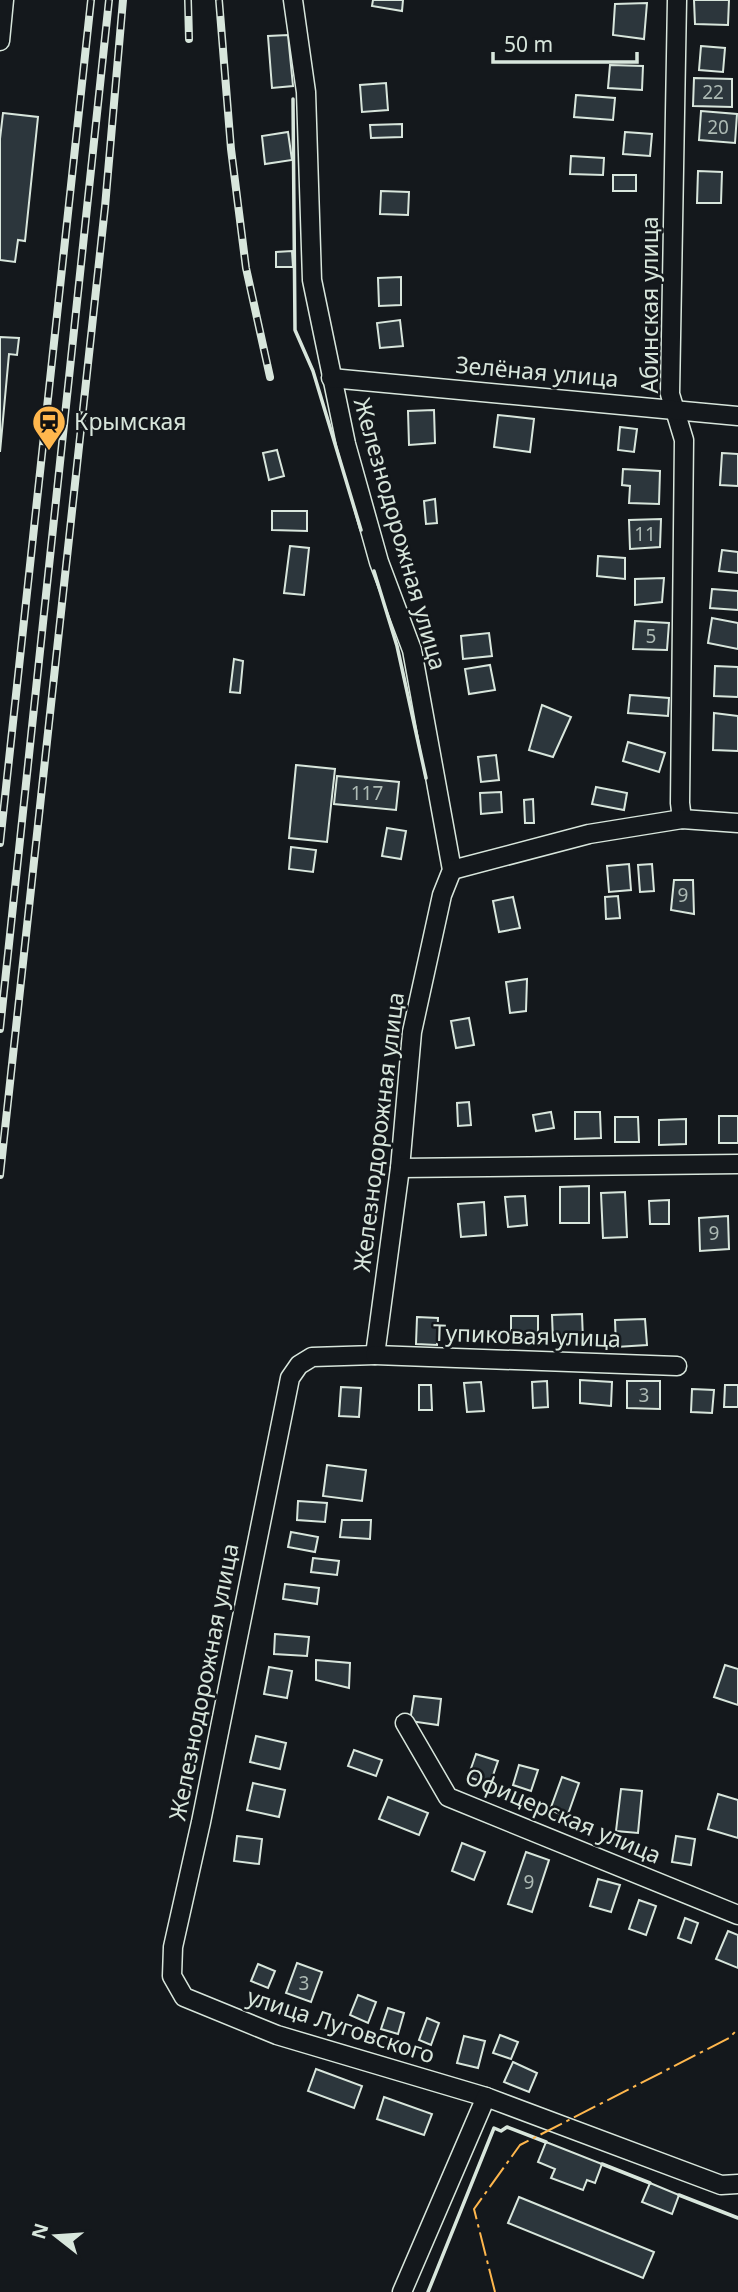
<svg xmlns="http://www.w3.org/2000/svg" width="738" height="2292" font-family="'Noto Sans',sans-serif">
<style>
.building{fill:#2c363c;stroke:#d8e6dc;stroke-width:2}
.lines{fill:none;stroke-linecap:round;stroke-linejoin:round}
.street-casing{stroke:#d8e6dc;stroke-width:21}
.street{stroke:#14181c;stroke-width:18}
.rail-casing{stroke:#d8e6dc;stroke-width:8}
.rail{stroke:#14181c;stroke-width:5;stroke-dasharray:16;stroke-linecap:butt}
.wall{stroke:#d8e6dc;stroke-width:3.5}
.power{stroke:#ffb74d;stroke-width:2;stroke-dasharray:24 5 3.5 5;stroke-linecap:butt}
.labels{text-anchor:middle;stroke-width:5;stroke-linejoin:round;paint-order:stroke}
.number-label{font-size:19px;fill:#adbab4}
.street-label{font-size:23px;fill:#d8e6dc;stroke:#14181c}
.poi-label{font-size:23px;fill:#d8e6dc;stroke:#14181c;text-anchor:start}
</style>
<rect width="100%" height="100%" fill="#14181c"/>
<g class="building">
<path d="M373 0H403L402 11 372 6Z"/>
<path d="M694 0H729L728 25 695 24Z"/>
<path d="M647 3 644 39 613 35 615 4Z"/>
<path d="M288 35 293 86 272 88 268 36Z"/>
<path d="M701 46 725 48 723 72 699 70Z"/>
<path d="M610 65 643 66 642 90 608 88Z"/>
<path d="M694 78 732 79V107L693 106Z"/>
<path d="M386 83 388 110 362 112 360 85Z"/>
<path d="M576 95 615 98 613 120 574 117Z"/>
<path d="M701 111 737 114 735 143 699 140Z"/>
<path d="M3 113 38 117 25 241 18 240 15 262 0 260V139Z"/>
<path d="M402 124V137L371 138 370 125Z"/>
<path d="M288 132 292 160 265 164 262 136Z"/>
<path d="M625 132 652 134 650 156 623 154Z"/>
<path d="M571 156 604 158 603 175 570 174Z"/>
<path d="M698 171 722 172 721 203H697Z"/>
<rect x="613" y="175" width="23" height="16"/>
<path d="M381 191 409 192 408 215 380 214Z"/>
<path d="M292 251 293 267H276V252Z"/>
<path d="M401 277V305L379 306 378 278Z"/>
<path d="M400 320 403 346 380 348 377 323Z"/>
<path d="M0 337 19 338 17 355 9 354 0 452Z"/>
<path d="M434 410 435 443 409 445 408 411Z"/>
<path d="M498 415 534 419 530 452 494 447Z"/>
<path d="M620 427 637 429 634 452 618 450Z"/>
<path d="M277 450 284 476 269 480 263 453Z"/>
<path d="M722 453 738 454V486L720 485Z"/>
<path d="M623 469 660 471 659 504 629 503 630 486 622 485Z"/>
<path d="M435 499 437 523 426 524 424 501Z"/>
<path d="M272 511H307V531L272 530Z"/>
<path d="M661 519 660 547 630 549 629 520Z"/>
<path d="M290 546 309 548 304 595 284 593Z"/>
<path d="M722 550 738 552V573L719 571Z"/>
<path d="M598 556 625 558V579L597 576Z"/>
<path d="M664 578 662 602 635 605V579Z"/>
<path d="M712 589 738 591V610L710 608Z"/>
<path d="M712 618 738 623V649L708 643Z"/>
<path d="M635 621 669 623 667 650 633 649Z"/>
<path d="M489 633 492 656 463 659 461 636Z"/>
<path d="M234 659 243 661 240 693 230 692Z"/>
<path d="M490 665 495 690 469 694 465 669Z"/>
<path d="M715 666 738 667V697L714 696Z"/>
<path d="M630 695 669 698 668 716 628 713Z"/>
<path d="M542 705 571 717 553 757 529 750Z"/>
<path d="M714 713 738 716V751L713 750Z"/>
<path d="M628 742 665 753 659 772 623 761Z"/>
<path d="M496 755 499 780 481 782 478 757Z"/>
<path d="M296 765 335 769 327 842 289 838Z"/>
<path d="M337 776 399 782 396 810 334 804Z"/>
<path d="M596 787 627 793 624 810 592 804Z"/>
<path d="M501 792 502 812 481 814 480 793Z"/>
<path d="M533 799 534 823H525L524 800Z"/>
<path d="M387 828 406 831 401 859 382 856Z"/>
<path d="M291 847 316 850 313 872 289 869Z"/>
<path d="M629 864 631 890 609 892 607 866Z"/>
<path d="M652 864 654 891 640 892 638 865Z"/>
<path d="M674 880H693L694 914 671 910Z"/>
<path d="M618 896 620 918 606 919 605 897Z"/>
<path d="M513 897 520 928 499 932 493 901Z"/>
<path d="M527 979 526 1011 510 1013 506 982Z"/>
<path d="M469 1018 474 1045 456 1048 451 1021Z"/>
<path d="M469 1102 471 1125 458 1126 457 1103Z"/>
<path d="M551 1112 554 1128 536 1131 533 1115Z"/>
<path d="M575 1112H600L601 1138 575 1139Z"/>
<rect x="719" y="1116" width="19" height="27"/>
<path d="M615 1117H638L639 1142H615Z"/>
<path d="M686 1119V1144L659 1145V1120Z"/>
<path d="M589 1186V1223H560V1187Z"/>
<path d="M625 1192 627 1237 603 1238 601 1193Z"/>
<path d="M525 1196 527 1225 508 1227 505 1197Z"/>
<path d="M669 1200V1224H650L649 1201Z"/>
<path d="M484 1202 486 1235 461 1237 458 1204Z"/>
<path d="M728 1216 729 1249 700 1251 699 1218Z"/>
<path d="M582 1314 583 1340 553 1341 552 1315Z"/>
<rect x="511" y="1316" width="27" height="19"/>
<path d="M417 1317 438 1318 437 1345 416 1344Z"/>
<path d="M645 1319 647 1345 616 1347 615 1320Z"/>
<path d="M580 1380 612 1382 611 1406 580 1403Z"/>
<path d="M547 1381 548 1407 533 1408 532 1382Z"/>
<path d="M627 1381H660V1409L627 1408Z"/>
<path d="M481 1382 484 1411 467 1412 464 1383Z"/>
<path d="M419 1385H431L432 1410H419Z"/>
<path d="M725 1385H738V1407H724Z"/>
<path d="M341 1387 361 1388 359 1417 339 1416Z"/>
<path d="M692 1389 714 1390 712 1413 691 1412Z"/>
<path d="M327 1465 366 1470 362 1501 323 1496Z"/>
<path d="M298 1501 327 1503 325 1522 297 1520Z"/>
<path d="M342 1520H371L370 1539 340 1537Z"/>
<path d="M291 1532 318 1537 315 1552 288 1547Z"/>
<path d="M313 1558 339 1561 337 1575 311 1572Z"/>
<path d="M285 1584 319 1588 317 1604 283 1599Z"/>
<path d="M275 1634 309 1637 307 1656 274 1654Z"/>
<path d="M316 1660 350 1663 349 1688 316 1680Z"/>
<path d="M725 1665 738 1669V1705L714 1697Z"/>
<path d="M269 1667 292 1671 287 1698 264 1694Z"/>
<path d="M414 1696 441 1699 438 1725 410 1721Z"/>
<path d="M256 1736 286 1743 280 1769 250 1762Z"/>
<path d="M354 1750 382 1760 376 1776 348 1766Z"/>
<path d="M476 1754 498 1761 490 1784 468 1777Z"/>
<path d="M519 1765 538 1770 531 1791 513 1785Z"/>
<path d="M562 1777 579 1783 567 1817 550 1810Z"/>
<path d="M253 1783 285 1790 279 1817 247 1810Z"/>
<path d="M621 1789 642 1791 638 1833 616 1831Z"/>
<path d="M718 1794 738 1800V1838L708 1829Z"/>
<path d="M388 1797 428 1813 419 1835 379 1819Z"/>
<path d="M237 1836 262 1839 259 1864 234 1861Z"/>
<path d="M676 1836 695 1839 691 1865 672 1862Z"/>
<path d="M462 1843 485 1852 474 1880 452 1871Z"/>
<path d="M526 1852 549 1860 532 1912 508 1904Z"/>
<path d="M598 1879 620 1885 611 1912 590 1906Z"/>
<path d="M639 1900 656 1906 646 1935 629 1929Z"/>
<path d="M685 1918 698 1923 691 1943 678 1938Z"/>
<path d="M728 1931 738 1935V1968L716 1959Z"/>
<path d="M297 1963 322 1972 311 2002 286 1993Z"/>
<path d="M258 1964 275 1971 268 1988 251 1981Z"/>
<path d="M358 1995 376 2002 368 2023 350 2015Z"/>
<path d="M388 2008 404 2013 398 2034 381 2029Z"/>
<path d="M427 2018 439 2023 431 2045 419 2040Z"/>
<path d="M500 2035 518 2042 511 2059 493 2053Z"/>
<path d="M464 2036 485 2041 478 2068 457 2063Z"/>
<path d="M513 2062 537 2073 529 2092 504 2082Z"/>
<path d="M316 2069 362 2086 354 2108 308 2091Z"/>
<path d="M384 2097 432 2114 424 2135 377 2119Z"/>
<path d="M546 2142 602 2164 595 2183 587 2180 583 2190 551 2178 555 2169 538 2162Z"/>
<path d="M650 2183 679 2195 672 2214 642 2202Z"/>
<path d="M519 2197 654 2252 643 2278 508 2223Z"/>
</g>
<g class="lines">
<g class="street-casing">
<g id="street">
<path d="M293 0 306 92 312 280 346 444 379 562 412 650 452 870 442 895 412 1032 400 1168 375 1355 312 1357 299 1365 290 1378 201 1822 173 1947 172 1976 184 1997 277 2035 486 2097"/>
<path d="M677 0 670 394 684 440 680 803 682 819"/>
<path d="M0 41 4 0"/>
<path d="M331 378 738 416"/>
<path d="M452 870 589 834 682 819 738 823"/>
<path d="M400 1168 738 1164"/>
<path d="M375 1355 677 1366"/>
<path d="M405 1723 448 1797 738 1915"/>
<path d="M402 2292 486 2097 721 2185 738 2184"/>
</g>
</g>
<use href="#street" class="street"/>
<g class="rail-casing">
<g id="rail">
<path d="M188 0 189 39"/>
<path d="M219 0 231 149 246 268 270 377"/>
<path d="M0 843 91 0"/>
<path d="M0 1029 109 0"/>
<path d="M0 1175 105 207 123 0"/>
</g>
</g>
<use href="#rail" class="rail"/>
<g class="wall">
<path d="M293 99 295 330 313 371 361 530"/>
<path d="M374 571 397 646 426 778"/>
<path d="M602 2164 650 2183"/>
<path d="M679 2195 738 2218"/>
<path d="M428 2292 494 2128 501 2131 507 2127 546 2142"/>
</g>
<path class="power" d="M495 2292 474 2209 520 2145 729 2038 738 2029"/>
</g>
<defs>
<g id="station-pin" transform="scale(1.75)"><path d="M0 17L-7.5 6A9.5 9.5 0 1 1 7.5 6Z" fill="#ffb74d" stroke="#14181c"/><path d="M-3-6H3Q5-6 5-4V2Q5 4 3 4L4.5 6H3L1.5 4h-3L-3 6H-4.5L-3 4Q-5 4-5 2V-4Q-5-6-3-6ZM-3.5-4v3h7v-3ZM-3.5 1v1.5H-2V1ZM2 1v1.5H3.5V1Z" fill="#111"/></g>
</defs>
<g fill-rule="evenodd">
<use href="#station-pin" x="49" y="422"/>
</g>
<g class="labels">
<g class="number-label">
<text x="713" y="99">22</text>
<text x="718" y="134">20</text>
<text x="645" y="541">11</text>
<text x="651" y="643">5</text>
<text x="367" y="800">117</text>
<text x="683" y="902">9</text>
<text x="714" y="1240">9</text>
<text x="644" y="1402">3</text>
<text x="529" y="1889">9</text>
<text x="304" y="1990">3</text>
</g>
<g class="street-label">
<text transform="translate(650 305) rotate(-90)" y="8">Абинская улица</text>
<text transform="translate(537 372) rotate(5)" y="8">Зелёная улица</text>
<text transform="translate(400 534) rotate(74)" y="8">Железнодорожная улица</text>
<text transform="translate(379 1132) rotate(-83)" y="8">Железнодорожная улица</text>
<text transform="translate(527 1336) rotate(2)" y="8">Тупиковая улица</text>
<text transform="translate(204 1682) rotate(-79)" y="8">Железнодорожная улица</text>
<text transform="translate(563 1816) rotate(23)" y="8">Офицерская улица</text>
<text transform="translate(341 2026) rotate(18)" y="8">улица Луговского</text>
</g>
<g class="poi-label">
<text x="74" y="430">Крымская</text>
</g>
</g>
<g transform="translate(56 2236) rotate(287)" stroke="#14181c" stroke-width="5" paint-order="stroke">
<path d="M0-5L12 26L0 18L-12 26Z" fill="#d8e6dc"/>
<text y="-10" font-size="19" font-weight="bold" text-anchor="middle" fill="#d8e6dc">N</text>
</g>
<path d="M493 52v10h144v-10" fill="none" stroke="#d8e6dc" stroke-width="3.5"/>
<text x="504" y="52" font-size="21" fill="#d8e6dc" stroke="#14181c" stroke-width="5" paint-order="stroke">50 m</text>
</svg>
